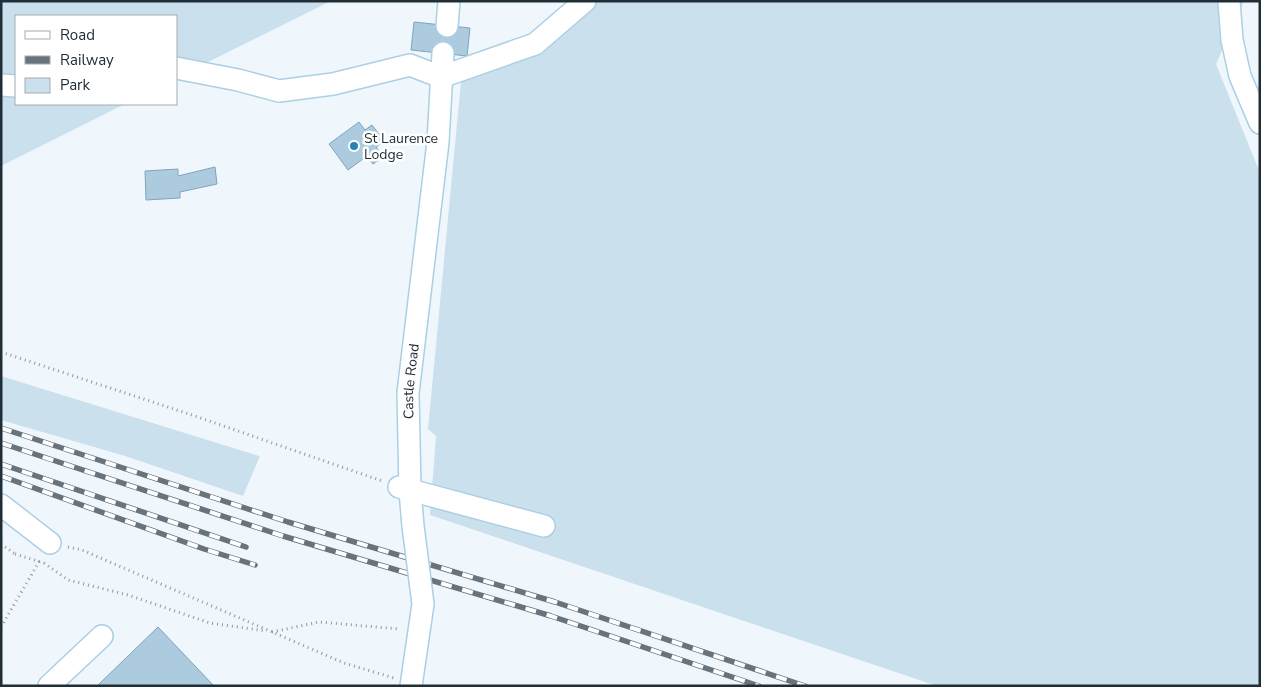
<svg xmlns="http://www.w3.org/2000/svg" width="1261" height="687" font-family="'Nunito Sans',sans-serif">
<style>
.green{fill:#cbe0ed}
.building{fill:#accbdf;stroke:#82a4ba}
.lines{fill:none;stroke-linecap:round;stroke-linejoin:round}
.minor-casing{stroke:#abcfe5;stroke-width:24}
.path{stroke:#8e989f;stroke-width:3;stroke-dasharray:1 4;stroke-linecap:butt}
.minor{stroke:#fff;stroke-width:21}
.rail-casing{stroke:#68737b;stroke-width:5.5}
.rail{stroke:#fff;stroke-width:4;stroke-dasharray:11;stroke-linecap:butt}
.minor-bridge-casing{stroke:#abcfe5;stroke-width:24;stroke-linecap:butt}
.path-bridge{stroke:#8e989f;stroke-width:3;stroke-dasharray:1 4;stroke-linecap:butt}
.minor-bridge{stroke:#fff;stroke-width:21}
.poi-dot{fill:#2981b0;stroke:#fff;stroke-width:2}
.labels{text-anchor:middle;stroke-width:5;stroke-linejoin:round;paint-order:stroke}
.poi-label{font-size:14px;fill:#202e37;stroke:#fff;text-anchor:start}
.street-label{font-size:14px;fill:#202e37;stroke:#fff}
</style>
<rect width="100%" height="100%" fill="#f0f7fc"/>
<g class="green">
<path d="M1 1H331L176 78V16H16V104H125L1 166Z"/>
<path d="M600 1H1244L1216 64 1260 173V686H937L430 515 436 436 428 429 461 81Z"/>
<path d="M1 376 259 456H260L243 496 125 456 1 420Z"/>
</g>
<g class="building">
<path d="M414 22 470 28 467 56 411 50Z"/>
<path d="M359 122 365 130 372 125 384 141 376 147 383 157 373 164 367 156 348 170 329 144Z"/>
<path d="M215 167 217 184 180 192V198L146 200 145 171 178 169V176Z"/>
<path d="M158 627 214 686H97Z"/>
</g>
<g class="lines">
<g class="minor-casing">
<g id="minor">
<path d="M1229 1 1232 40 1240 76 1260 123"/>
<path d="M447 26 449 1"/>
<path d="M176 68 238 80 279 91 333 84 410 65 441 77 535 44 585 1"/>
<path d="M1 85 16 86"/>
<path d="M399 487 544 526"/>
<path d="M1 505 50 543"/>
<path id="s1" d="M413 526 410 491 408 393 438 142 443 53"/>
<path d="M49 686 102 636"/>
<path d="M411 686 423 604"/>
</g>
</g>
<g class="path">
<path d="M1 352 189 414 382 481"/>
<path d="M1 544 15 554"/>
<path d="M68 547 82 550 344 663 394 678"/>
<path d="M44 563 68 580 128 595 210 623 266 631"/>
<path d="M1 627 40 560"/>
<path d="M272 632 319 622 399 629"/>
</g>
<use href="#minor" class="minor"/>
<g class="rail-casing">
<g id="rail">
<path d="M1 428 288 522 555 602 805 686"/>
<path d="M1 443 283 536 551 616 759 686"/>
<path d="M1 464 246 547"/>
<path d="M1 476 204 549 255 565"/>
</g>
</g>
<use href="#rail" class="rail"/>
<g class="minor-bridge-casing">
<path id="minor-bridge" d="M413 526 423 604"/>
</g>
<path class="path-bridge" d="M15 554 44 563"/>
<use href="#minor-bridge" class="minor-bridge"/>
</g>
<circle class="poi-dot" cx="354" cy="146" r="5"/>
<g class="labels">
<g class="poi-label">
<text x="364" y="143">St Laurence<tspan x="364" dy="16">Lodge</tspan></text>
</g>
<g class="street-label">
<text dy="5" stroke="none"><textPath href="#s1" startOffset="145">Castle Road</textPath></text>
</g>
</g>
<rect width="1261" height="687" fill="none" stroke="#202e37" stroke-width="5"/>
<rect x="15" y="15" width="162" height="90" fill="#ffffff" stroke="#a6abaf"/>
<rect x="25" y="31" width="25" height="8" fill="#ffffff" stroke="#a6abaf"/>
<text x="60" y="40" font-size="15" fill="#202e37">Road</text>
<rect x="25" y="56" width="25" height="8" fill="#68737b" stroke="#a6abaf"/>
<text x="60" y="65" font-size="15" fill="#202e37">Railway</text>
<rect x="25" y="78" width="25" height="15" fill="#cbe0ed" stroke="#a6abaf"/>
<text x="60" y="90" font-size="15" fill="#202e37">Park</text>
</svg>
